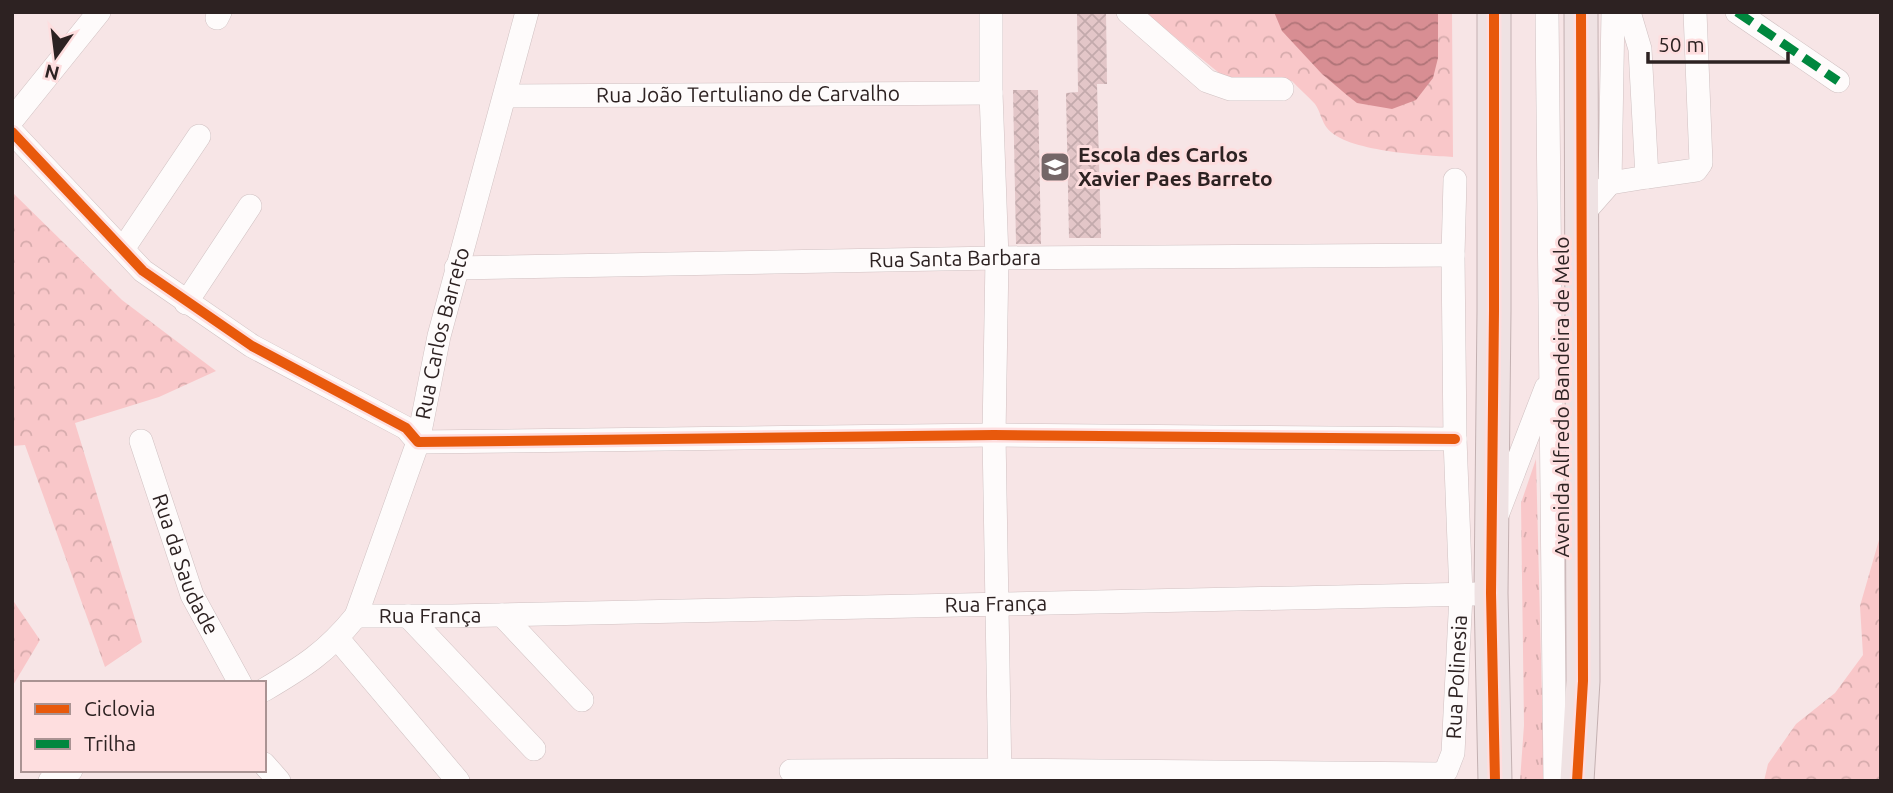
<svg xmlns="http://www.w3.org/2000/svg" width="1893" height="793" font-family="Ubuntu,sans-serif">
<style>
.grass{fill:url(#grass-tufts)}
.forest{fill:url(#forest-crowns)}
.water{fill:url(#water-waves)}
.building{fill:url(#building-cross-hatch)}
.lines{fill:none;stroke-linecap:round;stroke-linejoin:round}
.minor-casing{stroke:#d0c1c2;stroke-width:24}
.highway-casing{stroke:#c3b0b1;stroke-width:35}
.minor{stroke:#fefbfb;stroke-width:23}
.highway{stroke:#efe2e3;stroke-width:33}
.quiet{stroke:#00873e;stroke-width:9;stroke-dasharray:18 9;stroke-linecap:butt}
.cycleway-casing{stroke:#fededf;stroke-width:15}
.cycleway{stroke:#e8590c;stroke-width:10}
.labels{text-anchor:middle;stroke-width:6;stroke-linejoin:round;paint-order:stroke}
.street-label{font-size:21px;fill:#2d2222;stroke:#fededf}
.poi-label{font-size:21px;font-weight:bold;fill:#2d2222;stroke:#fededf;text-anchor:start}
</style>
<defs>
<pattern id="grass-tufts" width="24" height="20" patternUnits="userSpaceOnUse" patternTransform="scale(1.75)"><rect width="24" height="20" fill="#f9c7c9"/><path d="M3 7l-1-3M5 7V3M7 7l1-3M15 17l-1-3M17 17v-4M19 17l1-3" fill="none" stroke="#d6abac"/></pattern>
<pattern id="forest-crowns" width="20" height="18" patternUnits="userSpaceOnUse" patternTransform="scale(1.75)"><rect width="20" height="18" fill="#f9c7c9"/><path d="M2 6a3 3 0 1 1 6 0M12 15a3 3 0 1 1 6 0" fill="none" stroke="#d6abac"/></pattern>
<pattern id="water-waves" width="16" height="10" patternUnits="userSpaceOnUse" patternTransform="scale(1.75)"><rect width="16" height="10" fill="#d88e93"/><path d="M0 5q4-4 8 0t8 0" fill="none" stroke="#b07478"/></pattern>
<pattern id="building-cross-hatch" width="8" height="8" patternUnits="userSpaceOnUse" patternTransform="scale(1.75)"><rect width="8" height="8" fill="#e3c6c8"/><path d="M0 0l8 8M0 8l8-8" fill="none" stroke="#c3aaac"/></pattern>
</defs>
<rect width="100%" height="100%" fill="#f7e5e6"/>
<path class="grass" d="M1536 459 1544 781H1520L1524 725 1521 503Z"/>
<g class="forest">
<path d="M1144 12H1452L1453 157C1424 155 1346 152 1327 128 1322 122 1320 111 1315 104 1308 96 1299 89 1292 81L1251 86 1229 81Z"/>
<path d="M12 192 122 300 216 371 159 397 75 423 142 642 105 667 25 445 12 446Z"/>
<path d="M1881 533V781H1764L1768 764 1796 724 1835 693 1863 655 1860 606Z"/>
<path d="M12 599 40 640 12 687Z"/>
</g>
<path class="water" d="M1274 12H1438V58L1433 78 1416 100 1392 109 1357 103 1348 96 1322 74 1282 31Z"/>
<g class="building">
<path d="M1077 12H1106L1107 84H1097L1101 238H1069L1066 93 1078 92Z"/>
<path d="M1013 90H1038L1041 244H1016Z"/>
</g>
<g class="lines">
<g class="minor-casing">
<g id="minor">
<path d="M991 12V93L997 258 994 435 1000 781"/>
<path d="M1128 12 1207 81 1230 89H1282"/>
<path d="M1547 12 1555 781"/>
<path d="M1737 12 1838 81"/>
<path d="M217 18 220 12"/>
<path id="s1" d="M506 96 991 93"/>
<path d="M12 120 99 12"/>
<path d="M12 132 143 271 252 346 406 428 418 442 994 435 1455 439"/>
<path d="M1647 177 1696 170 1701 163 1695 12"/>
<path d="M1610 183 1647 177 1640 49 1629 12"/>
<path d="M1581 216 1610 183 1613 12"/>
<path d="M123 249 199 136"/>
<path id="s2" d="M456 268 997 258 1453 255"/>
<path d="M186 303 250 206"/>
<path id="s3" d="M141 441 192 595 240 683"/>
<path d="M1498 513 1546 388"/>
<path d="M502 615 582 700"/>
<path id="s4" d="M356 616H452L1474 594"/>
<path d="M408 616 534 749"/>
<path d="M338 639 458 781"/>
<path id="s5" d="M264 690C303 667 327 652 356 616L418 442 439 336 527 12"/>
<path d="M264 764 279 781"/>
<path id="s6" d="M791 771 1000 770 1438 774 1446 771 1453 753 1461 595 1455 439 1453 255 1455 180"/>
<path d="M50 781 71 770"/>
</g>
</g>
<g class="highway-casing">
<g id="highway">
<path d="M1494 12V311L1491 593 1495 781"/>
<path d="M1577 781 1583 681 1581 12"/>
</g>
</g>
<use href="#minor" class="minor"/>
<use href="#highway" class="highway"/>
<path class="quiet" d="M1737 12 1838 81"/>
<g class="cycleway-casing">
<g id="cycleway">
<path d="M1494 12V311L1491 593 1495 781"/>
<path d="M12 132 143 271 252 346 406 428 418 442 994 435 1455 439"/>
<path d="M1577 781 1583 681 1581 12"/>
</g>
</g>
<use href="#cycleway" class="cycleway"/>
</g>
<defs>
<g id="school-square" transform="scale(1.575)"><rect x="-9" y="-9" width="18" height="18" rx="4" fill="#746667" stroke="#fededf"/><path d="M0-5L7-2L0 1L-7-2ZM-4 1L0 2.5L4 1V4Q0 6-4 4Z" fill="#fff"/></g>
</defs>
<g fill-rule="evenodd">
<use href="#school-square" x="1055" y="167"/>
</g>
<g class="labels">
<g class="street-label">
<text dy="7" stroke="none"><textPath href="#s1" startOffset="242">Rua João Tertuliano de Carvalho</textPath></text>
<text dy="7" stroke="none"><textPath href="#s2" startOffset="499">Rua Santa Barbara</textPath></text>
<text dy="7" stroke="none"><textPath href="#s5" startOffset="415">Rua Carlos Barreto</textPath></text>
<text transform="translate(1562 397) rotate(-90)" y="7">Avenida Alfredo Bandeira de Melo</text>
<text dy="7" stroke="none"><textPath href="#s3" startOffset="131">Rua da Saudade</textPath></text>
<text dy="7" stroke="none"><textPath href="#s4" startOffset="640">Rua França</textPath></text>
<text dy="7" stroke="none"><textPath href="#s4" startOffset="74">Rua França</textPath></text>
<text dy="7" stroke="none"><textPath href="#s6" startOffset="751">Rua Polinesia</textPath></text>
</g>
<g class="poi-label">
<text x="1078" y="162">Escola des Carlos<tspan x="1078" dy="24">Xavier Paes Barreto</tspan></text>
</g>
</g>
<rect width="1893" height="793" fill="none" stroke="#2d2222" stroke-width="28"/>
<rect x="21" y="681" width="245" height="91" fill="#fededf" stroke="#aa9393" stroke-width="2"/>
<rect x="35" y="704" width="35" height="10" fill="#e8590c" stroke="#aa9393" stroke-width="2"/>
<text x="84" y="716" font-size="21" fill="#2d2222">Ciclovia</text>
<rect x="35" y="739" width="35" height="10" fill="#00873e" stroke="#aa9393" stroke-width="2"/>
<text x="84" y="751" font-size="21" fill="#2d2222">Trilha</text>
<g transform="translate(56 56) rotate(194)" stroke="#fededf" stroke-width="5" paint-order="stroke">
<path d="M0-5L12 26L0 18L-12 26Z" fill="#2d2222"/>
<text y="-10" font-size="19" font-weight="bold" text-anchor="middle" fill="#2d2222">N</text>
</g>
<path d="M1648 52v10h140v-10" fill="none" stroke="#2d2222" stroke-width="3.5"/>
<text x="1658" y="52" font-size="21" fill="#2d2222" stroke="#fededf" stroke-width="5" paint-order="stroke">50 m</text>
</svg>
